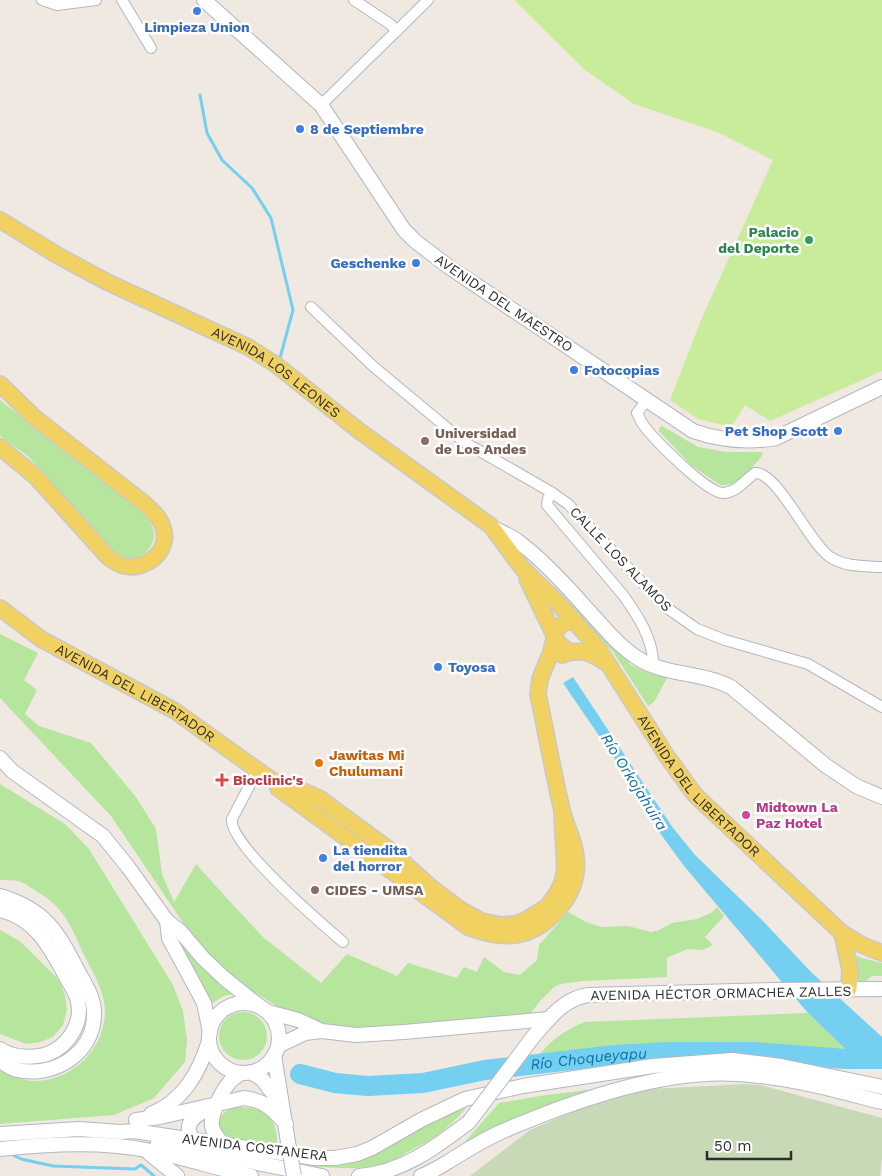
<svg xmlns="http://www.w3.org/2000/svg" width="882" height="1176" font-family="'Work Sans',sans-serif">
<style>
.green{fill:#b6e59e}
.cemetery{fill:#c8d9b8}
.pitch{fill:#c9ec9a}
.water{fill:#75cff0}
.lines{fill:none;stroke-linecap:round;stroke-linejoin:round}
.stream{stroke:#75cff0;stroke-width:3}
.river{stroke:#75cff0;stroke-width:20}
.street-casing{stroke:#b4b7c1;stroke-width:12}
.secondary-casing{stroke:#b4b7c1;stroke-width:16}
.primary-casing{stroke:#c9c9c9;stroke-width:18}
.street{stroke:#fff;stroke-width:10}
.secondary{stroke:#fff;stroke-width:14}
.primary{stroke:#f2d163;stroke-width:15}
.secondary-bridge-casing{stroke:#b4b7c1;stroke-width:16;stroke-linecap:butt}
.secondary-bridge{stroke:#fff;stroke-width:14}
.shop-dot{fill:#3f7fe0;stroke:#fff;stroke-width:2}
.leisure-dot{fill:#2e9e5b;stroke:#fff;stroke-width:2}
.education-dot{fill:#8d6e63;stroke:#fff;stroke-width:2}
.food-dot{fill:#e8710a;stroke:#fff;stroke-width:2}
.health-dot{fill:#e0444e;stroke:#fff;stroke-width:2}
.hotel-dot{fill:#d1479c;stroke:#fff;stroke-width:2}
.labels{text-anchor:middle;stroke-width:5;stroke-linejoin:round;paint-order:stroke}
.shop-label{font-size:14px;font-weight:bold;fill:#366cbe;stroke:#fff;text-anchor:start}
.leisure-label{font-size:14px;font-weight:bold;fill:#27864d;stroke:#fff;text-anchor:end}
.street-label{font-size:14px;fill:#2e2e2e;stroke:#fff}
.education-label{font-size:14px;font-weight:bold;fill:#785e54;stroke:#fff;text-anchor:start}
.food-label{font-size:14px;font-weight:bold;fill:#c56008;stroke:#fff;text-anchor:start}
.health-label{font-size:14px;font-weight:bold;fill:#be3a42;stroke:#fff;text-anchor:start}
.hotel-label{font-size:14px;font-weight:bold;fill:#b23c85;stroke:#fff;text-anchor:start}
.water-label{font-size:15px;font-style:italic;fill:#0d6fa3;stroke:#fff}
</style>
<rect width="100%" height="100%" fill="#efe9e1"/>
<g class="green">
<path d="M0 400 147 516C150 522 153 527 154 534 154 549 140 561 124 558 121 557 117 554 114 552L29 457 0 436Z"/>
<path d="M662 426 698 447 726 452H763L761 457C750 469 737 488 720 485L691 465 659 431V428Z"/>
<path d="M557 589 631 665 644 671 668 676 654 702 648 706 613 652 556 590Z"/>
<path d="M0 634 38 653 24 680 37 690 25 714 39 726 91 743 136 797 156 829 162 874 174 902 196 864 234 906 263 937 321 983 347 954 397 976 408 963 457 978 464 967 477 972 484 957 504 972 520 975 537 960 539 945 568 912 586 922 601 927 628 926 651 932 659 930 672 923 697 919 711 913 717 907 724 916 705 937 713 945 703 950 687 949 667 958V977L583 981 560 984 554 987 540 1001 531 1013 413 1025 359 1029 322 1023 283 1010 249 989 220 967 192 936 111 816 0 698Z"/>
<path d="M0 784 65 824 89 849 173 985 183 1011 187 1040 185 1062 154 1098 114 1115 0 1124V1070C10 1075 21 1080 32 1081 72 1082 106 1049 105 1009 104 992 94 974 86 959 71 928 67 909 36 891 31 888 25 883 19 881 13 880 6 880 0 880Z"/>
<path d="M0 930 21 942 59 980 65 995 67 1009 63 1025 53 1037 40 1042 26 1044 0 1034Z"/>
<path d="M175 935 203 967 233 994 224 996 212 1003Z"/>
<path d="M852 954 862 958 882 963V976H872L865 982H859L857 979Z"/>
<circle cx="243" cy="1036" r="24"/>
<path d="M808 1013 861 1064C822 1060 783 1054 744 1052 673 1047 601 1053 531 1064 549 1043 558 1033 585 1022Z"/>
<path d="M620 1086 507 1123 463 1144 499 1103 546 1095Z"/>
<path d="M240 1107C266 1108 278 1119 277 1146L227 1137 222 1134 218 1121C223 1111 229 1108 240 1107Z"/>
<path d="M466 1108C448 1129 433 1140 408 1152 402 1156 395 1160 388 1163 340 1176 280 1162 233 1149L314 1163Z"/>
</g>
<path class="cemetery" d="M746 1084 760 1085 882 1118V1158L880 1176H470L530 1130 595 1102 650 1089Z"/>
<path class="pitch" d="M514 0H882V371L770 421 745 405 731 427 698 419 670 400 701 320 773 160 717 132 634 104 585 70Z"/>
<path class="water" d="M573 677 673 828 695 855 762 920 811 972 882 1037V1051L861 1064 808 1013 684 866 662 836 630 781 563 683Z"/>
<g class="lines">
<g class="stream">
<path d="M200 95 207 133 222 160 252 188 271 218 293 310 280 358"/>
<path d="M9 1153 21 1159 53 1166 135 1169 141 1165 154 1176"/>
</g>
<path class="river" id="s1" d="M300 1074 335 1083 368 1086 423 1083 485 1070 615 1055 668 1052H754L845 1059H882"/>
<g class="street-casing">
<g id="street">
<path d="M42 0 57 5 96 0"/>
<path d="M122 0 151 48"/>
<path d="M354 0 390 24 397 31"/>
<path d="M321 105 428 0"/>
<path d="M311 307 374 367 464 442 551 492 568 504 650 591 670 610 697 629 725 640 808 664 882 707"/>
<path d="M646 401 637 413C639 416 640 420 642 423 652 438 707 493 723 493 736 493 745 480 755 473 777 471 809 543 830 557 845 567 864 566 882 567"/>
<path d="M551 492 548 499 547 505 623 595C638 616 654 640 653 666"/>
<path d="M257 771 232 819C228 844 322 924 343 942"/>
</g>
</g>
<g class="secondary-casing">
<g id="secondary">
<path d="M204 0 321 105 404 230 415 241 449 267 693 431C719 440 749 443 776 438L882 387"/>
<path d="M492 527C501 532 511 536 519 542 544 561 566 585 587 609 603 626 619 647 639 659 667 676 702 672 731 687L825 765 856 786 882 797"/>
<path d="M0 758 12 771 103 836 128 867 167 921 180 931 203 958 224 978 259 1006"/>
<path d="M0 896C47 910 58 933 79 973 86 985 94 998 94 1012 95 1053 55 1078 17 1070 11 1069 5 1064 0 1061"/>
<path d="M0 910C34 917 50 947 65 975 69 983 77 993 78 1002 83 1025 66 1049 44 1055 29 1058 13 1058 0 1049"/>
<path d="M167 921 169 938 204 1003 210 1032"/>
<circle cx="244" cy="1038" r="35"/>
<path d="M268 1012 298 1020 322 1031 356 1035 404 1032 549 1019"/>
<path d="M533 1037C549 1019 563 999 588 995L774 990 882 989"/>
<path d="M278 1046 305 1033 321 1031"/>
<path d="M274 1055 288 1142"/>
<path d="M251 1072 262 1079 281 1104"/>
<path d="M151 1114C183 1101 199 1073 209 1041"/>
<path d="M136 1120 160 1117 244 1098C265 1101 272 1108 286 1124"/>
<path d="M0 1134 79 1129 120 1132 134 1131 314 1158H335L357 1154 372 1148 421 1120 465 1099 523 1086 653 1066 732 1060 781 1066 882 1087"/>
<path d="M158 1143 322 1176"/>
<path d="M222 1143C218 1138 213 1133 212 1126 210 1115 222 1091 229 1083 232 1079 237 1076 241 1073"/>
<path d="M196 1146C183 1126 188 1120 207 1109"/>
<path d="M0 1149C45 1144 102 1141 146 1150 181 1157 216 1168 251 1176"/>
<path d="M149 1153 177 1176"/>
<path d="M359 1176C402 1173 436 1147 469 1122"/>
<path d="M421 1176C432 1172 441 1166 451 1160 467 1150 483 1140 501 1132 570 1102 661 1069 737 1074 772 1076 808 1083 842 1092 855 1095 868 1099 882 1102"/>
</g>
</g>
<g class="primary-casing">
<g id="primary">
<path id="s2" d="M0 220 57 255 107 282 248 347 275 364 358 430 491 526 522 568 552 597 598 648 666 755 695 795 842 933 862 945 882 953"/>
<path d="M0 384 34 417 145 504C151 510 159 516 162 525 173 550 145 573 121 565 117 564 112 560 108 557L35 476 0 447"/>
<path d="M527 579 558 643 569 652"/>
<path id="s3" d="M0 608 41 639 175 711 270 779 293 790 305 792 319 798 387 848 433 889 461 910 481 921 501 925 514 924 524 921 547 907 556 895 562 883 565 869 562 811"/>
<path d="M562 655C579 648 590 652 605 662"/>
<path d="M278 788 468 927C494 937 520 941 544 923 560 910 573 894 576 873 579 849 568 832 562 810 553 772 546 732 538 694L540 679 551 652 557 628 568 621 575 622"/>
<path d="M842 933 850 970 849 989"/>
</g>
</g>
<use href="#street" class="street"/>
<use href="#secondary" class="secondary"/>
<use href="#primary" class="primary"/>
<g class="secondary-bridge-casing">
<g id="secondary-bridge">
<path d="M469 1122 533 1037"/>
<path d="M288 1142 294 1176"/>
</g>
</g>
<use href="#secondary-bridge" class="secondary-bridge"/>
</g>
<g class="shop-dot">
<circle cx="197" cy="11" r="5"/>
<circle cx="300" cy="129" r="5"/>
<circle cx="416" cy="263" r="5"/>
<circle cx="574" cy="370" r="5"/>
<circle cx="838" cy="431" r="5"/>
<circle cx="438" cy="667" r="5"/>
<circle cx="323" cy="858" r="5"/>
</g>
<circle class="leisure-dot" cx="809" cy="240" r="5"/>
<g class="education-dot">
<circle cx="425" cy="441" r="5"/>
<circle cx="315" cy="890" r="5"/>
</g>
<circle class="food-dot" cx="319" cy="763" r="5"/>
<path class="health-dot" d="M219.5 772.5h5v5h5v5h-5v5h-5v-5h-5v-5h5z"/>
<circle class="hotel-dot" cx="746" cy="815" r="5"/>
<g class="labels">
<g class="shop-label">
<text x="197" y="32" text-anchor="middle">Limpieza Union</text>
<text x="310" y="134">8 de Septiembre</text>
<text x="406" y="268" text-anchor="end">Geschenke</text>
<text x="584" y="375">Fotocopias</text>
<text x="828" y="436" text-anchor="end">Pet Shop Scott</text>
<text x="448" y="672">Toyosa</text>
<text x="333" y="855">La tiendita<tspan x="333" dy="16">del horror</tspan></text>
</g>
<g class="leisure-label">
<text x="799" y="237">Palacio<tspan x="799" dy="16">del Deporte</tspan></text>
</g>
<g class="street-label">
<text transform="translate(504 303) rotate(34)" y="5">AVENIDA DEL MAESTRO</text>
<text dy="5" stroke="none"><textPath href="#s2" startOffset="316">AVENIDA LOS LEONES</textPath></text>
<text transform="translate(621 559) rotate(46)" y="5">CALLE LOS ALAMOS</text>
<text dy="5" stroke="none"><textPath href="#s3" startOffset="160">AVENIDA DEL LIBERTADOR</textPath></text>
<text dy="5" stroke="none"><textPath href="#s2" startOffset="915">AVENIDA DEL LIBERTADOR</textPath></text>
<text transform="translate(721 993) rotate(-1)" y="5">AVENIDA HÉCTOR ORMACHEA ZALLES</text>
<text transform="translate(255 1147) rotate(7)" y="5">AVENIDA COSTANERA</text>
</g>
<g class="education-label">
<text x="435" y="438">Universidad<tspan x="435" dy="16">de Los Andes</tspan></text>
<text x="325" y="895">CIDES - UMSA</text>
</g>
<g class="food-label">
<text x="329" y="760">Jawitas Mi<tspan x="329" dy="16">Chulumani</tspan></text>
</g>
<g class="health-label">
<text x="233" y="785">Bioclinic's</text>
</g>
<g class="hotel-label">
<text x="756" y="812">Midtown La<tspan x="756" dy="16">Paz Hotel</tspan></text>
</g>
<g class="water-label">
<text transform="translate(634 782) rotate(58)" y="5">Río Orkojahuira</text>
<text dy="5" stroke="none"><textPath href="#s1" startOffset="292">Río Choqueyapu</textPath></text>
</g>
</g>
<path d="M707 1151v8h84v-8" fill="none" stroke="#2e2e2e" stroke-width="2.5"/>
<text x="714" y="1151" font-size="15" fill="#2e2e2e" stroke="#ffffff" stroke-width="4" paint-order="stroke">50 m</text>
</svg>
